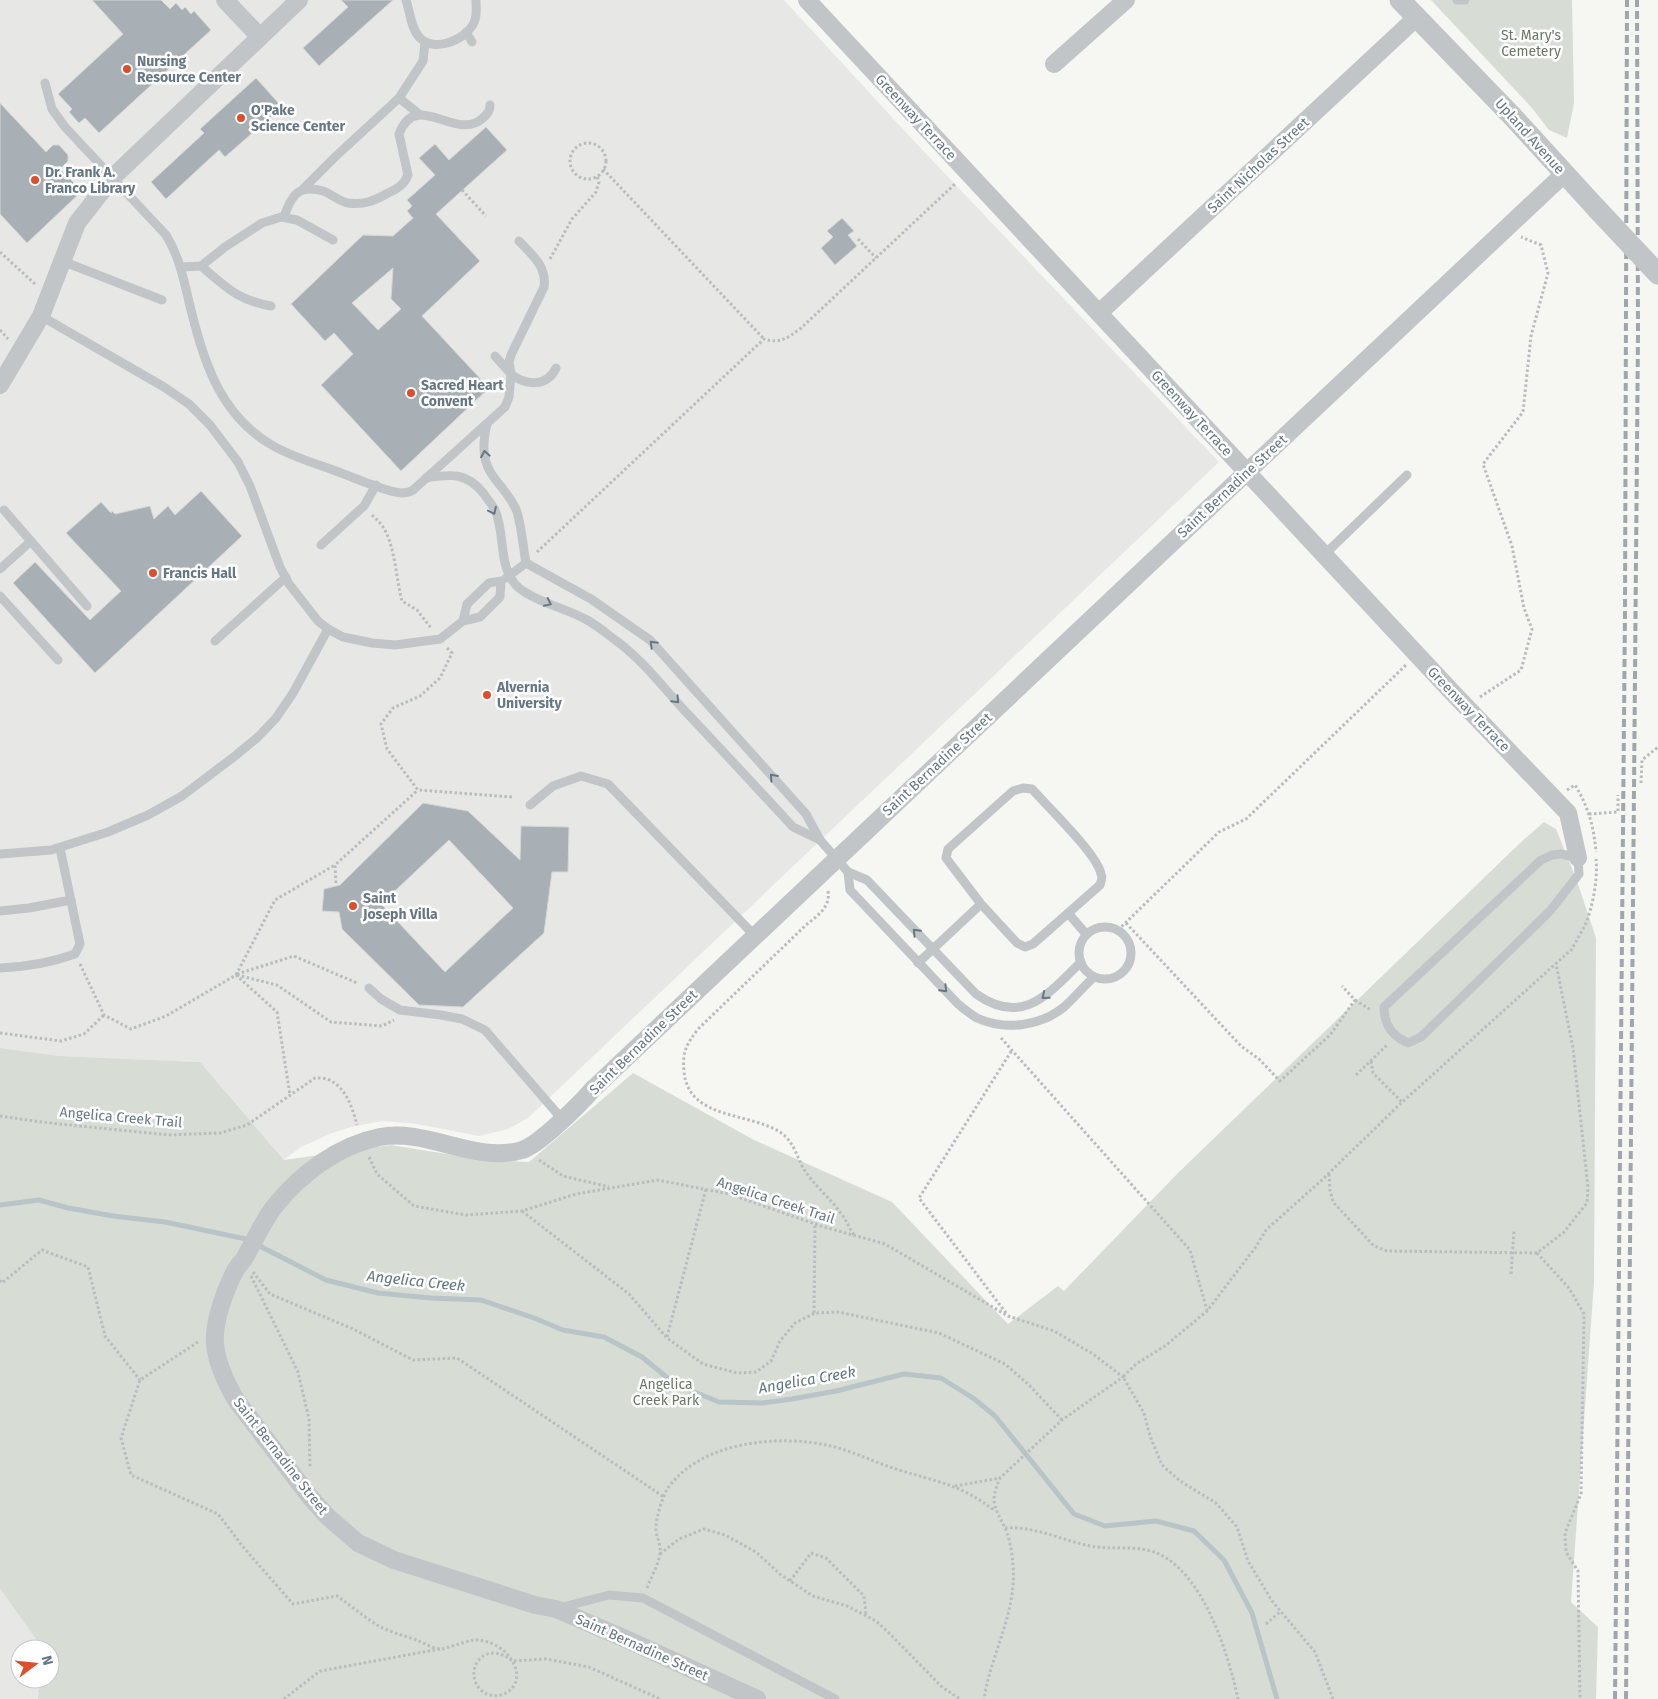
<svg xmlns="http://www.w3.org/2000/svg" width="1658" height="1699" font-family="'Fira Sans',sans-serif">
<style>
.built{fill:#e7e7e6}
.green{fill:#d7ddd4}
.lines{fill:none;stroke-linecap:round;stroke-linejoin:round}
.stream{stroke:#b8c4c7;stroke-width:5}
.building{fill:#a8b0b5;stroke:#d7d7d5;fill-rule:evenodd}
.path{stroke:#b9bcbe;stroke-width:3;stroke-dasharray:2.5 2.5;stroke-linecap:butt}
.service{stroke:#c1c5c8;stroke-width:9}
.minor{stroke:#c1c5c8;stroke-width:18}
.tertiary{stroke:#c1c5c8;stroke-width:21}
.rail{stroke:#a0a7ac;stroke-width:4;stroke-dasharray:8 4;stroke-linecap:butt}
.tertiary-bridge{stroke:#c1c5c8;stroke-width:21}
.oneway{stroke:#667783}
.poi-dot{fill:#dd4f2c;stroke:#fff;stroke-width:2}
.labels{text-anchor:middle;stroke-width:5;stroke-linejoin:round;paint-order:stroke}
.park-label{font-size:14px;fill:#6a7a65;stroke:#fff}
.poi-label{font-size:14px;font-weight:bold;fill:#667783;stroke:#fff;text-anchor:start}
.street-label{font-size:14px;fill:#667783;stroke:#fff}
.water-label{font-size:15px;font-style:italic;fill:#62787f;stroke:#fff}
</style>
<rect width="100%" height="100%" fill="#f6f6f3"/>
<g class="built">
<path d="M0 0H784L913 140 1219 462 528 1118 508 1129 479 1136 417 1124 383 1121 355 1126 332 1133 301 1147 284 1160 200 1062 60 1056 0 1048Z"/>
<path d="M0 1589 41 1646V1649H20V1679H39L38 1699H0Z"/>
</g>
<g class="green">
<path d="M1431 0H1572L1574 103 1567 138 1549 130 1532 108Z"/>
<path d="M1544 822 1556 829 1577 881 1596 938 1594 1282 1571 1602 1598 1627 1596 1699H38L39 1679H50V1649H41V1646L0 1589V1048L60 1056 200 1062 284 1160 391 1145 484 1160 529 1162 633 1073 754 1140 892 1202 1008 1324 1058 1286 1064 1291 1178 1173 1519 844Z"/>
</g>
<g class="lines">
<path class="stream" d="M0 1205 39 1200 68 1208 113 1216 165 1222 246 1239 326 1280 378 1293 431 1298 481 1300 534 1318 563 1330 604 1337 642 1357 675 1384 719 1402 762 1403 792 1399 836 1391 904 1374 941 1378 973 1398 995 1416 1074 1514 1105 1526 1156 1521 1194 1531 1224 1560 1252 1613 1277 1699"/>
</g>
<g class="building">
<path d="M92 0H161L170 9 176 3 182 10 185 7 191 14 194 11 211 30 99 133 85 118 79 123 69 112 72 109 58 94 123 34Z"/>
<path d="M341 0H393L319 66 303 48 348 7Z"/>
<path d="M256 78 282 107 225 157 219 150 166 199 151 182 204 133 200 129Z"/>
<path d="M0 103 46 152 53 145H59L68 155V161L60 169 82 191 27 243 0 214Z"/>
<path d="M486 127 507 150 436 214 480 261 422 316 489 388 401 471 321 385 353 354 334 333 325 341 291 304 363 235 393 236 413 218 407 211 412 206 407 200 435 175 419 158 435 144 449 160ZM393 268 391 299 401 309 378 330 352 303Z"/>
<path d="M842 218 854 231 848 235 857 246 835 265 821 248 833 237 827 231Z"/>
<path d="M201 491 242 536 95 673 13 583 35 562 90 620 121 591 66 533 101 502 111 513 112 511 115 514 150 506 154 519 168 506 175 515Z"/>
<path d="M423 803 468 811 520 860 521 826 569 827 568 872H552L544 933 463 1007 419 1005 342 929 339 912 322 911 324 889 340 885ZM449 840 513 908 445 972 381 904Z"/>
</g>
<g class="lines">
<g class="path">
<circle cx="588" cy="161" r="18"/>
<path d="M603 169 764 339"/>
<path d="M462 190 486 216"/>
<path d="M858 239 876 258"/>
<path d="M0 252 35 284"/>
<path d="M550 259 572 219 596 192 599 182 597 176"/>
<path d="M0 330 8 339"/>
<path d="M372 515C376 519 380 522 383 527 395 545 396 579 402 601L417 610 431 628"/>
<path d="M537 552 764 339C780 344 787 338 800 329L955 184"/>
<path d="M447 648 452 653 440 678 420 696 393 708 381 724 387 749 418 790 512 797"/>
<path d="M1480 697 1521 670 1532 629 1524 608 1512 546 1483 464 1523 412 1531 336 1548 273 1541 245 1521 237"/>
<path d="M1641 783 1642 760 1658 747"/>
<path d="M1567 790 1575 785C1588 806 1594 827 1596 852"/>
<path d="M1589 814 1618 812V795"/>
<path d="M336 883 335 865 418 790"/>
<path d="M828 891C831 907 817 916 806 925L698 1029C687 1044 682 1051 684 1071 688 1122 754 1111 784 1135 795 1145 798 1160 805 1171 815 1186 830 1198 840 1212 846 1219 849 1228 854 1235"/>
<path d="M1126 923 1241 1046 1259 1059 1280 1081 1330 1035 1355 1000 1342 986"/>
<path d="M1118 930 1219 832 1246 819 1406 665"/>
<path d="M80 964 104 1015 131 1029 166 1016 236 975 277 1012 290 1095"/>
<path d="M237 974 294 956 357 983"/>
<path d="M236 975 275 900 335 865"/>
<path d="M237 975 277 985 331 1022 382 1026 394 1020"/>
<path d="M1355 1000 1371 1010"/>
<path d="M0 1033 61 1041 84 1034 104 1015"/>
<path d="M1001 1038 1190 1250 1207 1310"/>
<path d="M1371 1061 1373 1073 1402 1102"/>
<path d="M1356 1075 1387 1045"/>
<path d="M0 1116 41 1122 168 1135 220 1133 247 1125 315 1078C320 1078 327 1078 331 1081 347 1089 353 1110 357 1125"/>
<path d="M369 1157 377 1174 414 1206 466 1215 522 1211 576 1194 658 1180 729 1194 821 1226 885 1244 1008 1316 1054 1331 1093 1354 1123 1377 1062 1420 1000 1478C989 1503 995 1507 1005 1528 1010 1539 1012 1553 1013 1565 1017 1613 991 1653 984 1699"/>
<path d="M539 1160 563 1176 609 1187"/>
<path d="M1329 1174 1330 1190 1333 1202 1374 1246 1387 1251 1537 1253 1564 1232 1587 1203 1588 1188 1573 1048 1556 964"/>
<path d="M522 1211 629 1294 667 1338 703 1364 737 1373 756 1372 771 1361 780 1341 795 1323 815 1313 838 1312 939 1333 1005 1364 1029 1385 1062 1420"/>
<path d="M1537 1253 1569 1288 1584 1314 1581 1494 1565 1533 1566 1552 1578 1571 1580 1699"/>
<path d="M253 1272 270 1294 353 1329 413 1360 457 1358 664 1497"/>
<path d="M1511 1274 1514 1231"/>
<path d="M251 1276 298 1372 309 1419 310 1468"/>
<path d="M0 1280 2 1283 42 1250 88 1267 105 1336 140 1380"/>
<path d="M814 1313 815 1224"/>
<path d="M1006 1313 919 1198 1012 1050"/>
<path d="M667 1337 706 1189"/>
<path d="M198 1342 140 1380 121 1438 131 1475 218 1514 244 1548 293 1604 337 1596C350 1605 363 1616 377 1625 389 1632 406 1636 419 1641 425 1644 434 1649 441 1649 444 1649 448 1647 452 1646 470 1641 476 1636 495 1645 512 1653 528 1680 506 1693 499 1697 489 1697 482 1691 461 1673 484 1637 512 1661L546 1659 589 1667 660 1699"/>
<path d="M955 1486 1000 1478"/>
<path d="M1005 1528C1035 1526 1061 1540 1090 1546 1111 1550 1134 1545 1154 1552 1203 1570 1228 1653 1238 1699"/>
<path d="M660 1554 679 1539 704 1529 725 1535 756 1552 781 1575 813 1596 847 1606 876 1621 888 1632 942 1687 960 1699"/>
<path d="M790 1581 811 1553 826 1558 864 1596 866 1615"/>
<path d="M647 1588C651 1577 659 1564 660 1553 661 1544 657 1539 656 1531 655 1521 662 1497 668 1488 701 1441 780 1434 831 1446 855 1452 876 1463 899 1470 938 1482 962 1485 995 1511"/>
<path d="M1266 1624 1281 1611"/>
<path d="M284 1699 320 1671 440 1649"/>
<path d="M1333 1699 1315 1652 1272 1601 1248 1561 1237 1527 1216 1503 1180 1481 1162 1465 1150 1436 1144 1413 1123 1377 1136 1364 1165 1346 1207 1311 1255 1248 1266 1230 1323 1179 1398 1106 1572 949C1576 941 1581 933 1585 925 1593 907 1598 878 1596 859"/>
</g>
<g class="service">
<path d="M406 0C410 12 411 28 419 37 434 54 469 39 475 20 477 14 476 6 476 0"/>
<path d="M1457 0H1465"/>
<path d="M466 32 472 42"/>
<path d="M45 83 52 109 65 127 166 235C181 259 185 287 192 314 205 366 222 415 270 444 291 457 318 464 341 473 355 478 389 493 402 493 407 493 410 492 413 490L505 407 509 397 511 374 495 356"/>
<path d="M399 98 419 114"/>
<path d="M303 189 335 157 399 98 423 61 425 43"/>
<path d="M284 217C291 196 298 184 323 191 332 194 338 201 348 203 364 205 374 201 388 193 397 189 404 185 408 175L399 134C416 88 456 143 483 118 488 113 490 111 490 105"/>
<path d="M519 241C532 255 547 266 544 287L511 355 509 362 511 374C526 386 547 387 556 368"/>
<path d="M62 261 162 300"/>
<path d="M201 266C226 287 237 300 271 306"/>
<path d="M181 267 201 266 225 247 262 223 281 217 297 220 333 240"/>
<path d="M41 316 164 387 189 404 210 425 238 462 250 486 280 567 289 584 318 621 328 629 343 637 372 643 395 645 440 639 463 621 480 617 500 597 501 581 489 583 467 604 463 621"/>
<path d="M487 424C483 440 481 458 491 473 499 486 512 497 517 512 522 528 523 547 526 563"/>
<path d="M426 478C451 474 467 472 484 494 487 499 492 504 495 510 506 534 497 569 519 588 538 603 566 608 587 620 598 626 608 635 618 642 643 661 663 687 684 710 721 749 757 788 793 827L820 840 806 814 650 640 591 599 526 563"/>
<path d="M4 510 87 606"/>
<path d="M321 545 364 506 376 485"/>
<path d="M1324 555 1407 475"/>
<path d="M0 569 31 541"/>
<path d="M506 578 526 563"/>
<path d="M0 596 58 660"/>
<path d="M215 641 286 577"/>
<path d="M530 805 553 786 581 776 608 784 755 936"/>
<path d="M820 840 848 872"/>
<path d="M0 854 51 850 108 832 148 815 182 796 235 756 258 737 276 718 293 693 328 629"/>
<path d="M1561 854 1578 858 1579 874 1550 911 1421 1037 1408 1043C1392 1036 1384 1025 1384 1007L1541 860 1552 855Z"/>
<path d="M0 911 29 908 71 900"/>
<path d="M1068 913 1086 934"/>
<circle cx="1105" cy="953" r="26"/>
<path d="M1081 962C1048 994 1023 1027 976 994L867 880 848 872 850 890 958 1004C964 1009 970 1014 977 1018 1005 1031 1041 1026 1064 1007 1074 998 1084 986 1094 977"/>
<path d="M918 963 981 904 1017 943 1025 947 1033 944 1100 885C1101 881 1103 878 1101 874 1097 854 1048 807 1032 789L1023 788 1013 791 948 849 946 858 981 904"/>
<path d="M0 968C26 967 50 963 75 954L80 944 60 848"/>
<path d="M369 988 381 999 400 1010 441 1015 462 1019 485 1030 562 1119"/>
<path d="M559 1608 609 1595 643 1598 835 1699"/>
</g>
<g class="minor">
<path d="M225 0 260 37"/>
<path d="M807 0 1451 691 1568 813 1578 858"/>
<path d="M1054 64 1126 0"/>
<path d="M1099 313 1417 17"/>
<path d="M0 385 41 316 77 223 113 177 299 0"/>
<path d="M757 1699 628 1640 556 1609 535 1605 394 1560 358 1543 328 1517 310 1497 236 1400C226 1383 217 1364 215 1344 213 1323 225 1290 235 1271 237 1267 241 1263 244 1259 254 1242 262 1223 274 1207 300 1174 339 1145 380 1137 427 1128 476 1164 522 1150 539 1145 580 1104 593 1089L1247 472 1564 174"/>
</g>
<path class="tertiary" d="M1400 0 1513 117 1597 209"/>
<g class="rail">
<path d="M1615 1699 1625 611 1627 0"/>
<path d="M1626 1699 1638 334 1637 0"/>
</g>
<path class="tertiary-bridge" d="M1597 209 1658 274"/>
</g>
<defs><path id="oneway-chevron" d="M-2-3.5L2.5 0L-2 3.5" fill="none" stroke-width="1.6" stroke-linecap="round" stroke-linejoin="round" transform="scale(1.25)"/></defs>
<g class="oneway">
<use href="#oneway-chevron" transform="translate(485 454) rotate(-100)"/>
<use href="#oneway-chevron" transform="translate(493 511) rotate(65)"/>
<use href="#oneway-chevron" transform="translate(548 603) rotate(26)"/>
<use href="#oneway-chevron" transform="translate(653 644) rotate(-135)"/>
<use href="#oneway-chevron" transform="translate(676 700) rotate(47)"/>
<use href="#oneway-chevron" transform="translate(773 777) rotate(-132)"/>
<use href="#oneway-chevron" transform="translate(916 932) rotate(-134)"/>
<use href="#oneway-chevron" transform="translate(944 989) rotate(46)"/>
<use href="#oneway-chevron" transform="translate(1045 996) rotate(141)"/>
</g>
<g class="poi-dot">
<circle cx="127" cy="69" r="5"/>
<circle cx="241" cy="118" r="5"/>
<circle cx="35" cy="180" r="5"/>
<circle cx="411" cy="393" r="5"/>
<circle cx="153" cy="573" r="5"/>
<circle cx="487" cy="695" r="5"/>
<circle cx="353" cy="906" r="5"/>
</g>
<g class="labels">
<g class="park-label">
<text x="1531" y="40">St. Mary's<tspan x="1531" dy="16">Cemetery</tspan></text>
<text x="666" y="1389">Angelica<tspan x="666" dy="16">Creek Park</tspan></text>
</g>
<g class="poi-label">
<text x="137" y="66">Nursing<tspan x="137" dy="16">Resource Center</tspan></text>
<text x="251" y="115">O'Pake<tspan x="251" dy="16">Science Center</tspan></text>
<text x="45" y="177">Dr. Frank A.<tspan x="45" dy="16">Franco Library</tspan></text>
<text x="421" y="390">Sacred Heart<tspan x="421" dy="16">Convent</tspan></text>
<text x="163" y="578">Francis Hall</text>
<text x="497" y="692">Alvernia<tspan x="497" dy="16">University</tspan></text>
<text x="363" y="903">Saint<tspan x="363" dy="16">Joseph Villa</tspan></text>
</g>
<g class="street-label">
<text transform="translate(916 117) rotate(47)" y="5">Greenway Terrace</text>
<text transform="translate(1530 136) rotate(48)" y="5">Upland Avenue</text>
<text transform="translate(1258 165) rotate(-43)" y="5">Saint Nicholas Street</text>
<text transform="translate(1192 413) rotate(47)" y="5">Greenway Terrace</text>
<text transform="translate(1232 486) rotate(-43)" y="5">Saint Bernadine Street</text>
<text transform="translate(1469 709) rotate(46)" y="5">Greenway Terrace</text>
<text transform="translate(937 764) rotate(-43)" y="5">Saint Bernadine Street</text>
<text transform="translate(643 1042) rotate(-44)" y="5">Saint Bernadine Street</text>
<text transform="translate(121 1117) rotate(5)" y="5">Angelica Creek Trail</text>
<text transform="translate(776 1200) rotate(18)" y="5">Angelica Creek Trail</text>
<text transform="translate(281 1456) rotate(52)" y="5">Saint Bernadine Street</text>
<text transform="translate(642 1647) rotate(24)" y="5">Saint Bernadine Street</text>
</g>
<g class="water-label">
<text transform="translate(416 1281) rotate(6)" y="5">Angelica Creek</text>
<text transform="translate(807 1380) rotate(-10)" y="5">Angelica Creek</text>
</g>
</g>
<g transform="translate(35 1664) rotate(74)"><circle r="24" fill="#ffffff" stroke="#c2c9cd"/>
<path d="M0-4L9 19L0 12L-9 19Z" fill="#dd4f2c"/>
<text y="-8" font-size="14" font-weight="bold" text-anchor="middle" fill="#667783">N</text>
</g>
</svg>
